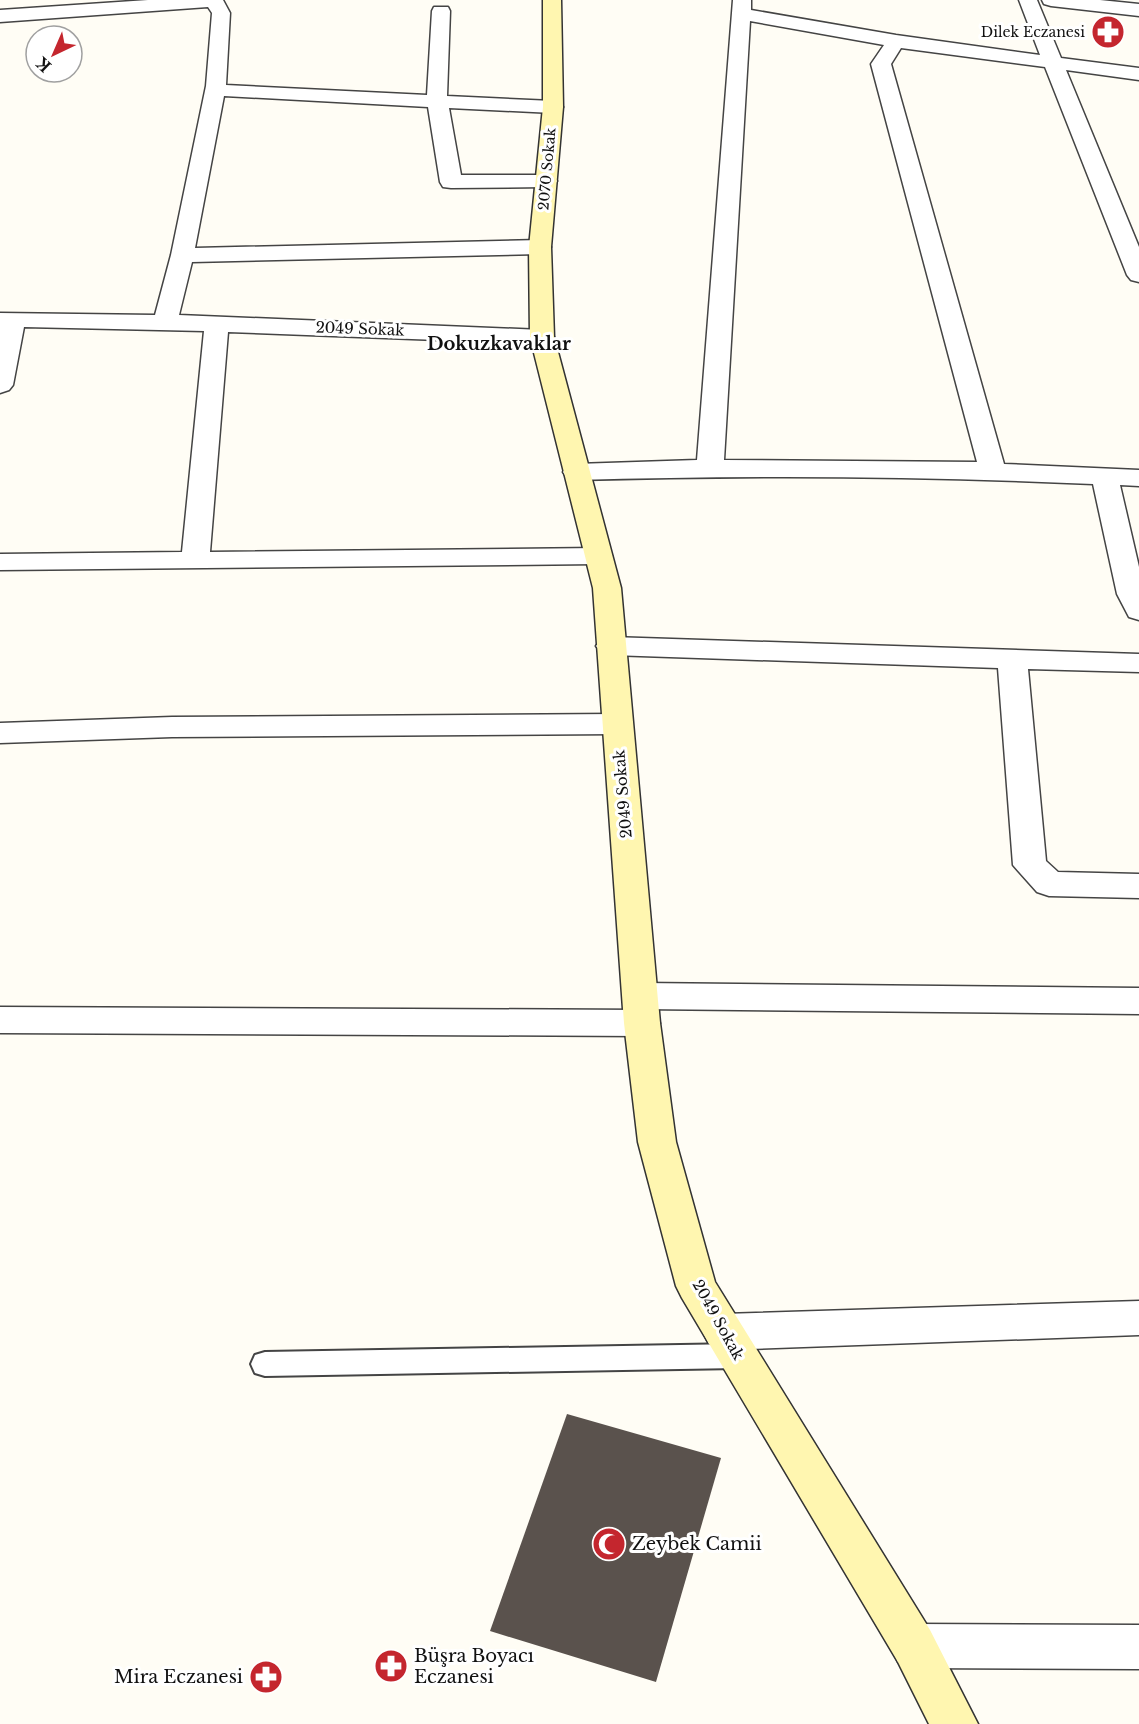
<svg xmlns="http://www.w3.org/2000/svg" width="1139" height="1724" font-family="'Libre Baskerville',serif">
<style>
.building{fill:#5a524d}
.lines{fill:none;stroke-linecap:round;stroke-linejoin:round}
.lane-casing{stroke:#444;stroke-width:4}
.street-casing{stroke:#444;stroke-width:3}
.secondary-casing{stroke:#333;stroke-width:3}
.lane{fill:#fff;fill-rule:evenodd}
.street{fill:#fff;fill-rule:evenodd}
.secondary{fill:#fff6b0;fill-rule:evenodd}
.labels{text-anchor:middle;stroke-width:6;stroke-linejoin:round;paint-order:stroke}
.far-poi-label{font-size:14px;fill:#111;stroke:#fff;text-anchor:end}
.far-street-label{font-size:14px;fill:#111;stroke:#fff}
.street-label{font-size:15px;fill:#111;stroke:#fff}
.far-district-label{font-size:18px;font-weight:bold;fill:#111;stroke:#fff}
.near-poi-label{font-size:18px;fill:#111;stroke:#fff;text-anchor:start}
</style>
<rect width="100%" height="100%" fill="#fffdf5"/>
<path class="building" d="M567 1414 721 1458 656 1682 490 1631Z"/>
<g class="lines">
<g class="lane-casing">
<path id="lane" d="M738 1344 748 1347 752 1356 748 1365 738 1368 265 1376 255 1373 251 1364 255 1355 265 1352Z"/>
</g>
<g class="street-casing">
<g id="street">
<path d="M148 0H223L230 13 226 85 427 95 432 11 434 7H448L450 11 447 96 553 101 560 103 563 107 560 111 553 113 449 108 461 175H546L554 176 557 181 554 186 546 187 451 188 443 187 440 182 428 107 224 96 195 248 540 240 548 242 551 247 548 252 540 254 192 262 179 315 542 330 551 332 554 337 551 342 542 344 228 332 210 552 598 548 608 550 612 556 608 562 598 564 0 570V554L182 552 204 331 24 327 13 385 9 390 0 393V313L155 315 171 255 206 86 212 13 208 7 0 22V10Z"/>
<path d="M733 0H751V10L896 35 1040 55 1019 0H1037L1061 58 1139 68V80L1066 70 1139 247V282L1131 280 1127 275 1045 67 901 48 891 64 1004 464 1139 470V486L1120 485 1139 567V620L1129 617 1117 594 1093 484C921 476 748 475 576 480L567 478 563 472 567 466 576 464 697 460ZM750 21 884 45 871 64 977 462 724 460Z"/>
<path d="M1042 0H1100L1139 4V16L1051 6 1044 4Z"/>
<path d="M611 637 1139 654V672L1028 669 1046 861 1058 872 1139 874V898L1049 896 1037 892 1013 865 998 668 611 655 601 652 596 646 601 640Z"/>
<path d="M617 714 628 717 632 724 628 731 617 734 172 737 0 743V723L172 717Z"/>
<path d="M641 983 1139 988V1014L641 1009 629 1005 623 996 629 987Z"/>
<path d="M0 1007 642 1010 655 1014 660 1023 655 1032 642 1036 0 1033Z"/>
<path d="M1139 1301V1335L723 1350 709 1344 703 1332 709 1320 723 1314Z"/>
<path d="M914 1624 1139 1625V1669L914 1668 898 1662 891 1646 898 1630Z"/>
</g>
</g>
<g class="secondary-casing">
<path id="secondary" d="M543 0H561L563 107 551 247 554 337 621 588 660 1023 676 1142 715 1282 930 1630 978 1724H929L898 1662 682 1298 676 1286 638 1142 624 1023 593 588 530 337 529 247 543 107Z"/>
</g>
<use href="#lane" class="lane"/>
<use href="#street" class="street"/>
<use href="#secondary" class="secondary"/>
</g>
<defs>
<g id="pharmacy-disc" transform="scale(1.725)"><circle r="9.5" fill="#c4262e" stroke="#fff"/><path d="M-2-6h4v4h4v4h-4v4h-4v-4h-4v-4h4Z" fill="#fff"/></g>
<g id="mosque-disc" transform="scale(1.725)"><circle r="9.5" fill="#c4262e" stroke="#fff"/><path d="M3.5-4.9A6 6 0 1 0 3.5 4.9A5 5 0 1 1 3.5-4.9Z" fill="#fff"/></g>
</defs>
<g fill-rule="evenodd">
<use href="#pharmacy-disc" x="1108" y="32"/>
<use href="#mosque-disc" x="609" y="1544"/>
<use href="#pharmacy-disc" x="391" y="1666"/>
<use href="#pharmacy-disc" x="266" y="1677"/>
</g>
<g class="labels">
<g class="far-poi-label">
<text x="1085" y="37">Dilek Eczanesi</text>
</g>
<g class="far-street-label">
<text transform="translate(547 169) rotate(-85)" y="5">2070 Sokak</text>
</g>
<g class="street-label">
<text transform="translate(360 329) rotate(2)" y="5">2049 Sokak</text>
<text transform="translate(623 794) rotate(-95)" y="5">2049 Sokak</text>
<text transform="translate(718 1320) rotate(61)" y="5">2049 Sokak</text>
</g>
<g class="far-district-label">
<text x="499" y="350">Dokuzkavaklar</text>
</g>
<g class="near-poi-label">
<text x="632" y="1550">Zeybek Camii</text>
<text x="414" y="1662">Büşra Boyacı<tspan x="414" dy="21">Eczanesi</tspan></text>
<text x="243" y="1683" text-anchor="end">Mira Eczanesi</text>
</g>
</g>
<g transform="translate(54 54) rotate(224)"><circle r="28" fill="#ffffff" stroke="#a0a0a0" stroke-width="1.5"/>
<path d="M0-4.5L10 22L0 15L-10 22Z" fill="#c4262e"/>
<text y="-9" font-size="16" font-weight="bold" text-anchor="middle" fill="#111111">K</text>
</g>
</svg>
